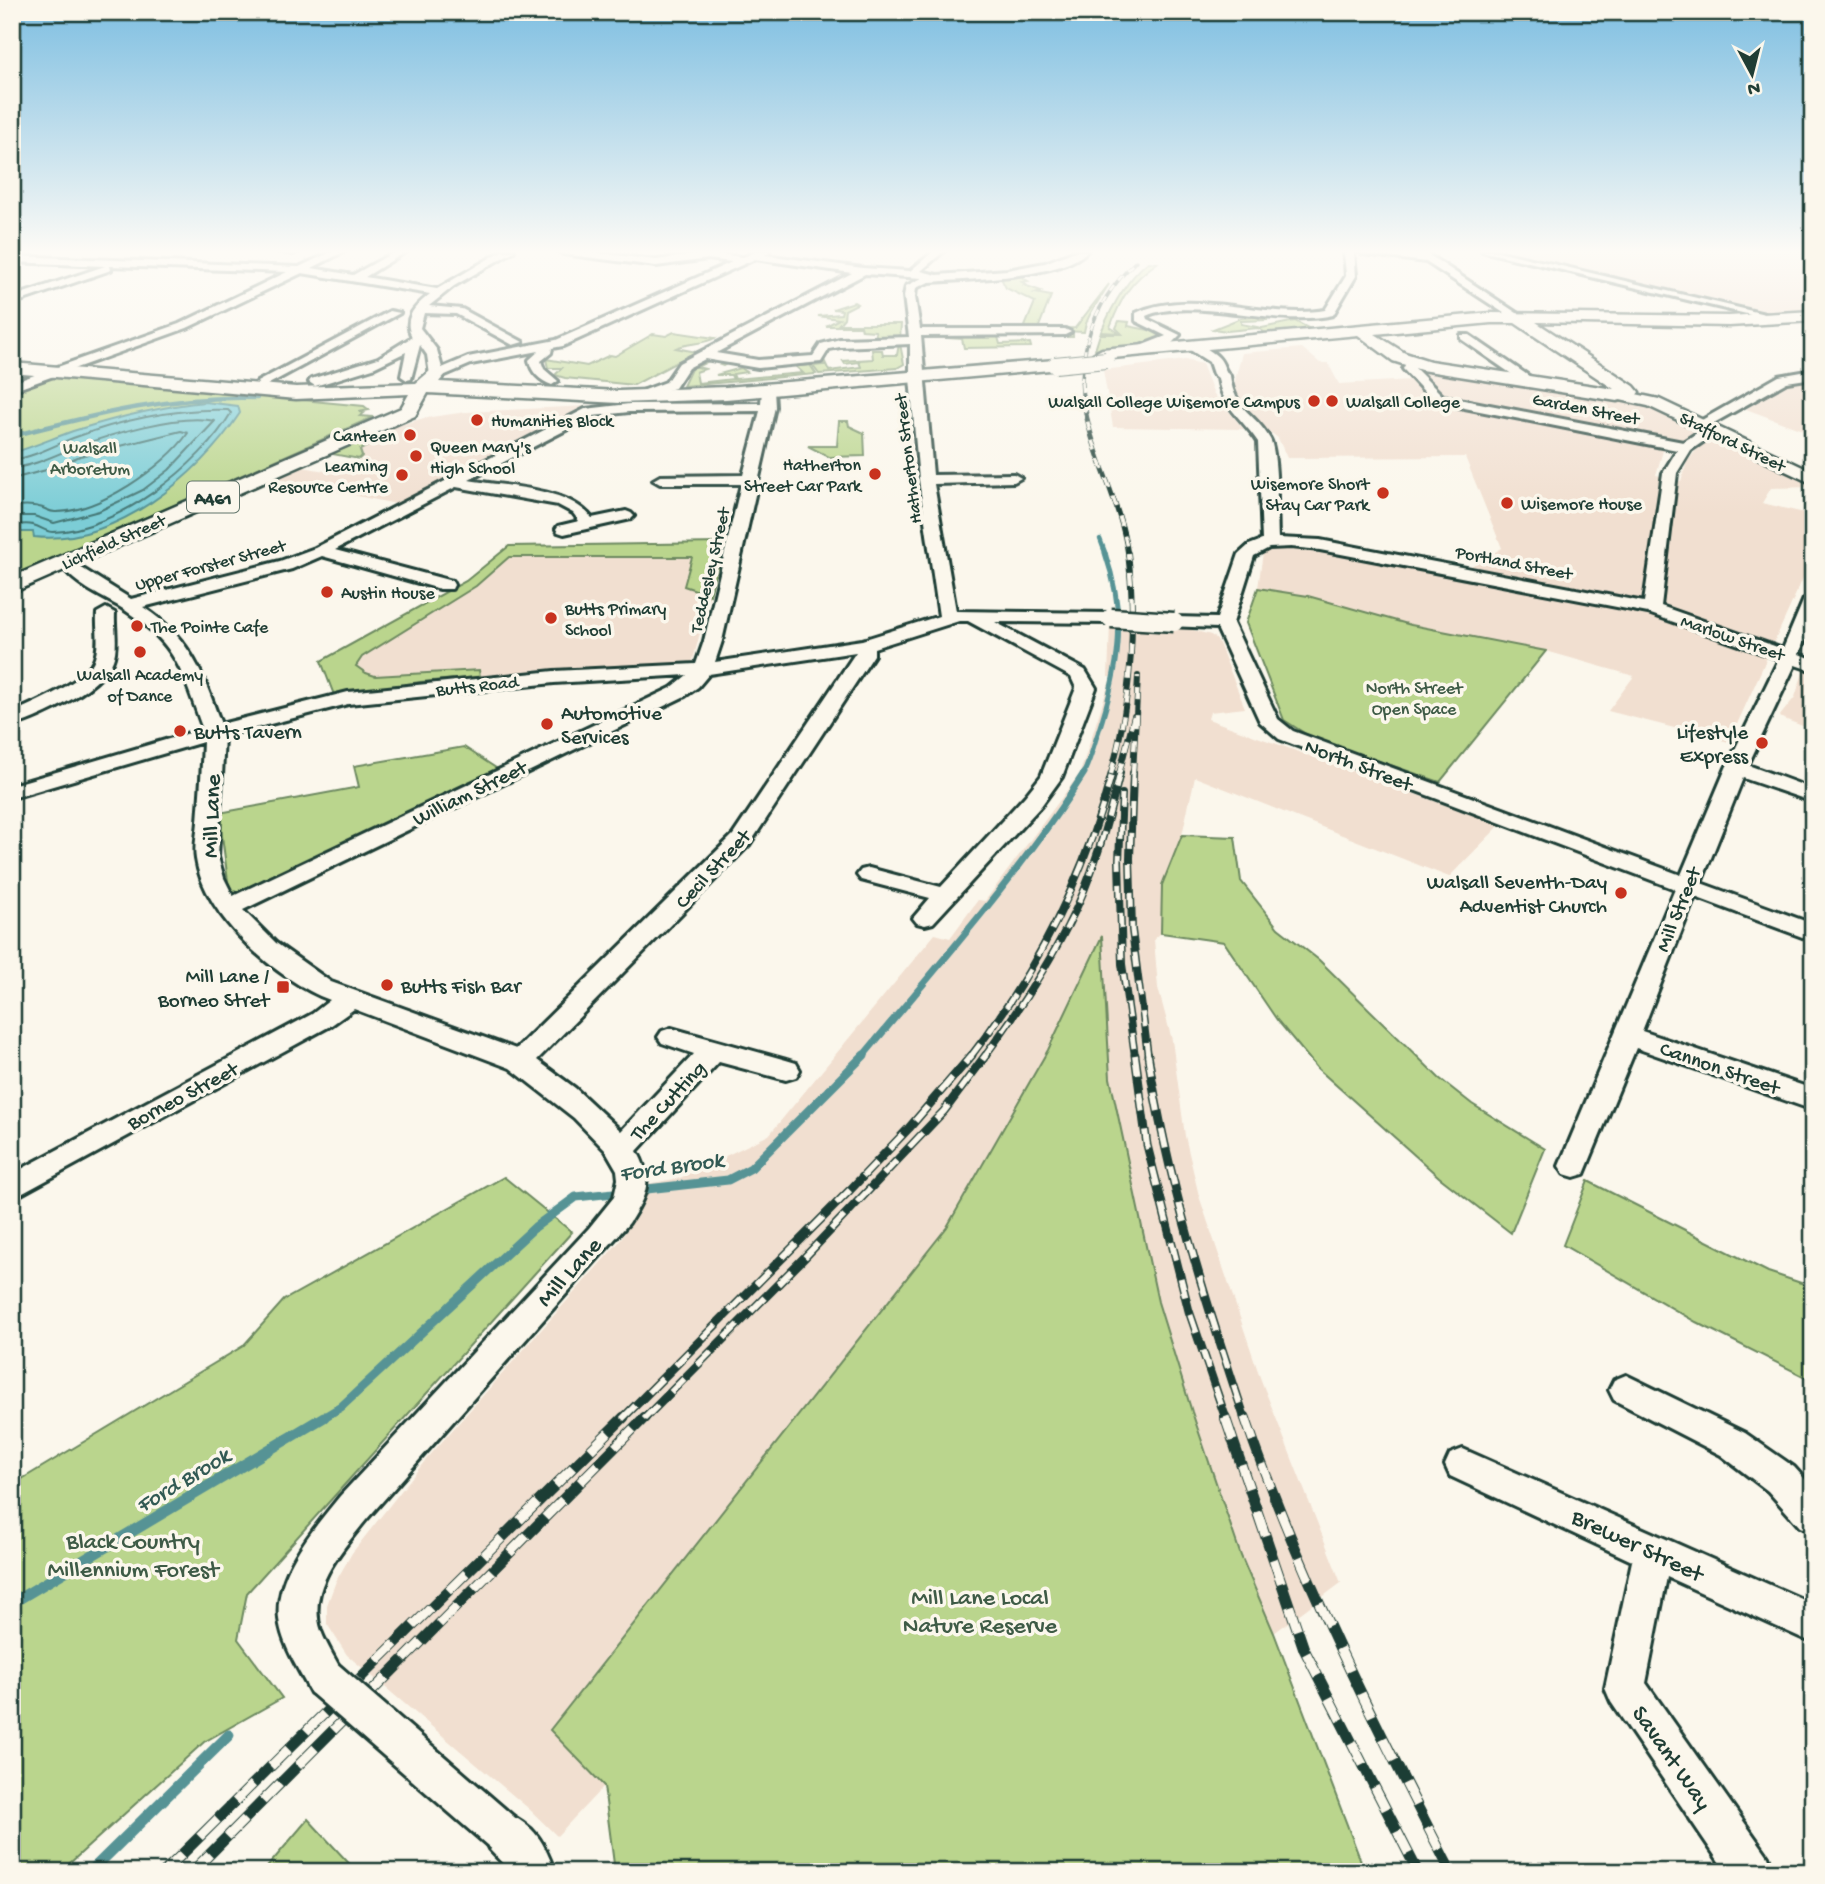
<svg xmlns="http://www.w3.org/2000/svg" width="1825" height="1884" font-family="'Gochi Hand',sans-serif">
<style>
.built{fill:#f1dfd0}
.green{fill:#bad58d;stroke:#6c8960;stroke-width:2}
.water{fill:#7ccdd6;stroke:#579395;stroke-width:2}
.lines{fill:none;stroke-linecap:round;stroke-linejoin:round}
.shore{stroke:#447775;stroke-width:2}
.stream-far4{stroke:#579395;stroke-width:4.5}
.stream-far3{stroke:#579395;stroke-width:5}
.stream-far2{stroke:#579395;stroke-width:7}
.stream-far1{stroke:#579395;stroke-width:9}
.stream{stroke:#579395;stroke-width:11}
.minor-casing{stroke:#1f3d34;stroke-width:6}
.major-casing{stroke:#1f3d34;stroke-width:5}
.highway-casing{stroke:#1f3d34;stroke-width:5}
.minor{fill:#fbf7ec;fill-rule:evenodd}
.major{fill:#fbf7ec;fill-rule:evenodd}
.highway{fill:#fbf7ec;fill-rule:evenodd}
.rail-far5-casing{stroke:#1f3d34;stroke-width:3.5}
.rail-far4-casing{stroke:#1f3d34;stroke-width:5}
.rail-far3-casing{stroke:#1f3d34;stroke-width:6}
.rail-far2-casing{stroke:#1f3d34;stroke-width:8}
.rail-far1-casing{stroke:#1f3d34;stroke-width:9}
.rail-casing{stroke:#1f3d34;stroke-width:11}
.rail-far5{stroke:#fbf7ec;stroke-width:2.5;stroke-dasharray:7;stroke-linecap:butt}
.rail-far4{stroke:#fbf7ec;stroke-width:3.5;stroke-dasharray:10;stroke-linecap:butt}
.rail-far3{stroke:#fbf7ec;stroke-width:4.5;stroke-dasharray:12;stroke-linecap:butt}
.rail-far2{stroke:#fbf7ec;stroke-width:5;stroke-dasharray:15;stroke-linecap:butt}
.rail-far1{stroke:#fbf7ec;stroke-width:6;stroke-dasharray:19;stroke-linecap:butt}
.rail{stroke:#fbf7ec;stroke-width:9;stroke-dasharray:25;stroke-linecap:butt}
.minor-bridge-far1-casing{stroke:#1f3d34;stroke-width:23;stroke-linecap:butt}
.minor-bridge-casing{stroke:#1f3d34;stroke-width:45;stroke-linecap:butt}
.highway-bridge-casing{stroke:#1f3d34;stroke-width:18;stroke-linecap:butt}
.minor-bridge-far1{stroke:#fbf7ec;stroke-width:18}
.minor-bridge{stroke:#fbf7ec;stroke-width:39}
.highway-bridge{stroke:#fbf7ec;stroke-width:16}
.poi-dot{fill:#c8321e;stroke:#fbf7ec;stroke-width:2.5}
.labels{text-anchor:middle;stroke-width:7;stroke-linejoin:round;paint-order:stroke}
.far-poi-label{font-size:18px;fill:#1f3d34;stroke:#fbf7ec;text-anchor:start}
.far-street-label{font-size:18px;fill:#1f3d34;stroke:#fbf7ec}
.far-park-label{font-size:18px;fill:#3e5b46;stroke:#fbf7ec}
.shield{fill:#fbf7ec;stroke:#61756b;stroke-width:2}
.shield-label{font-size:19px;font-weight:bold;fill:#1f3d34}
.poi-label{font-size:21px;fill:#1f3d34;stroke:#fbf7ec;text-anchor:start}
.street-label{font-size:21px;fill:#1f3d34;stroke:#fbf7ec}
.water-label{font-size:23px;font-style:italic;fill:#325a54;stroke:#fbf7ec}
.near-street-label{font-size:24px;fill:#1f3d34;stroke:#fbf7ec}
.near-park-label{font-size:24px;fill:#3e5b46;stroke:#fbf7ec}
</style>
<rect width="100%" height="100%" fill="#fbf7ec"/>
<filter id="ink" filterUnits="userSpaceOnUse"><feTurbulence type="fractalNoise" baseFrequency=".0143" numOctaves="2"/><feDisplacementMap in="SourceGraphic" scale="14" xChannelSelector="R" yChannelSelector="G"/><feConvolveMatrix kernelMatrix="1 2 1 2 8 2 1 2 1" color-interpolation-filters="sRGB"/></filter>
<g filter="url(#ink)">
<g class="built">
<path d="M1496 251H1813V311H1766Z"/>
<path d="M1302 348 1320 363H1328L1339 384 1412 380 1433 406 1446 404 1664 447 1656 475 1681 481 1687 462 1698 448 1674 440 1442 396 1418 371 1640 402 1813 487 1771 488 1762 503 1813 515V556L1729 742 1608 711 1634 676 1546 651 1411 625 1308 596 1258 588 1263 552 1274 547 1320 549 1585 601V589L1471 566 1502 548 1465 457 1287 458 1278 438 1247 415 1231 396 1242 353Z"/>
<path d="M1185 360 1202 364 1214 394 1244 429 1113 427 1103 370Z"/>
<path d="M1813 378V434L1746 409 1792 380Z"/>
<path d="M587 406 396 504 271 478 297 466 336 473 363 459 327 453 377 432 424 418 466 412Z"/>
<path d="M723 543 692 664 543 671 420 682 334 695 321 661 466 581 509 546Z"/>
<path d="M1110 624 1185 628 1211 635 1218 641 1245 708 1210 712 1208 719 1500 825 1449 877 1195 777 1182 835 1162 885 1161 933 1154 939 1158 988 1172 1040 1185 1136 1199 1196 1261 1380 1341 1583 1274 1633 1241 1556 1192 1412 1158 1302 1128 1168 1110 1078 1101 937 1048 1050 947 1227 550 1729 604 1786 557 1836 528 1808 347 1655 327 1624V1605L336 1581 352 1553 424 1462 619 1242 643 1205 647 1184 680 1178 769 1135 935 934 950 938 978 900 985 901 1080 773 1111 677H1108Z"/>
<path d="M1813 642V730L1779 717 1795 697Z"/>
</g>
<g class="green">
<path d="M1148 262 1157 263C1130 282 1122 296 1110 327L1119 333 1101 332C1112 306 1126 280 1148 262Z"/>
<path d="M1025 275 1023 278 1028 281 1022 282 1026 284 1024 285 1041 291 1035 293 1051 296 1038 329 1075 328 1109 284C1100 299 1086 316 1084 332L1022 329H1019H1024L1035 302 1006 288 1001 278 995 277Z"/>
<path d="M854 302 857 304 845 310 844 318 839 324H901L900 339H877L875 331 862 330 861 326H826L839 319 818 316 841 314 842 310 833 309Z"/>
<path d="M1255 317 1268 320 1241 321V324L1262 328 1295 321 1312 330 1267 334 1258 328 1227 331 1213 329 1241 318Z"/>
<path d="M1119 321 1129 322 1128 326 1169 334 1168 338 1160 337 1162 339 1141 346 1095 350 1100 334H1122L1116 328Z"/>
<path d="M674 332 715 338C703 345 689 342 676 348L696 352 634 385 565 378 555 375 562 368H548L546 359 587 366 610 355 615 356 653 334 666 336Z"/>
<path d="M1073 334V337H998L1000 344 1030 343 1031 347 964 348 962 339 932 337Z"/>
<path d="M899 344H900L904 364 897 368 819 374 813 366 824 365 822 361 824 360 829 371 861 367 859 362 845 364 843 361 873 359 872 350H882L883 355H897Z"/>
<path d="M712 357 732 361 723 366 720 365 726 361 714 358 697 367 705 369 696 372 698 383 733 379 731 375H716L741 368 747 372 733 374 735 379 803 373 793 364H797L800 366 810 365 816 374 683 386 691 369Z"/>
<path d="M56 376 364 406 369 410 359 412 364 413 360 416 373 417 12 577V391Z"/>
<path d="M839 421H848L849 426 864 433 865 456 829 457 808 446H837Z"/>
<path d="M378 435 382 438 360 450 362 456 359 459 327 453 365 437Z"/>
<path d="M723 543 710 595 684 586 692 557H509L476 586 362 657 356 666 366 673 375 676 479 670 480 677 420 682 334 695 321 661 466 581 509 546Z"/>
<path d="M1258 588 1308 596 1411 625 1546 651 1440 782 1312 738 1284 720 1246 623Z"/>
<path d="M464 747 499 770 239 893 229 889 219 813 359 787 354 766Z"/>
<path d="M1182 835 1235 837 1241 881 1278 928 1319 960 1439 1078 1472 1104 1545 1149 1511 1233 1439 1177 1317 1068 1277 1020 1224 942 1161 933 1162 885Z"/>
<path d="M1102 936 1110 1078 1158 1302 1192 1412 1241 1556 1274 1633 1365 1872H615L604 1786 550 1730 947 1227 1048 1050Z"/>
<path d="M504 1177 572 1232 247 1593 238 1639 282 1698 204 1742 60 1872H12V1485L243 1346 284 1300Z"/>
<path d="M1588 1181 1768 1272 1813 1287V1381L1696 1322 1563 1245Z"/>
<path d="M308 1819 357 1872H263Z"/>
</g>
<path class="water" d="M205 402 238 406 240 413C198 477 114 546 34 537L33 532H12V453C33 447 53 438 73 431 115 418 162 406 205 402Z"/>
<g class="lines">
<g class="shore">
<path d="M12 460C34 457 53 446 73 438 122 420 176 408 228 410L231 413C201 465 116 531 53 532 46 532 41 527 33 525 27 523 19 525 12 525"/>
<path d="M12 468C34 466 53 456 73 448 109 435 178 413 215 421L169 470 143 490 99 511 54 523 34 516H12"/>
<path d="M12 479 50 469 80 456 181 431 188 433C165 467 97 513 55 512 49 512 45 508 39 507 30 504 21 506 12 506"/>
</g>
<g class="stream-far4">
<path d="M12 436C93 415 172 395 257 398"/>
<path d="M1100 539 1106 555"/>
</g>
<path class="stream-far3" d="M1083 774C1090 762 1093 747 1098 733 1119 669 1128 619 1105 553"/>
<path class="stream-far2" d="M863 1056C939 964 1020 874 1084 773"/>
<g class="stream-far1">
<path d="M638 1190 728 1180 751 1168 864 1055"/>
<path d="M321 1419 341 1407 535 1227 576 1197 623 1192"/>
</g>
<g class="stream">
<path d="M12 1603 324 1417"/>
<path d="M90 1872 229 1735"/>
</g>
<g class="minor-casing">
<g id="minor">
<path d="M277 251H298L293 254Z"/>
<path d="M333 251H345L312 268 353 275 396 251H407L365 277 437 289 502 251H514L454 286 429 306 462 309 523 342 513 345 456 314 424 313 420 328 437 350 442 368 468 357 556 340 732 262 708 259 656 266 563 254 558 251H583L656 260 708 253 743 257 758 251H770L765 255 863 268 910 271 934 251H944L921 271 937 275 1007 270 1045 263 1075 251H1087C1061 279 967 279 929 282L916 288 915 297 920 329H1065L1071 332 1065 335 921 336 933 475 1014 474 1021 478 1014 482 934 484 956 611 1111 613 1120 618 1111 623 995 622 1085 670 1096 688 1062 777 1041 806 933 923 925 925 917 923 913 918 930 898 861 880 857 875 861 870 869 868 941 887 1025 796 1041 776 1076 688 1071 677 1062 672 968 621H959L874 648V655L749 845 537 1060 575 1088 621 1131 694 1054 662 1043 658 1037 662 1031 671 1028 786 1060 796 1063 800 1070 796 1077 786 1080 719 1062 637 1151C654 1181 646 1196 629 1223L366 1520C342 1550 306 1589 321 1631 327 1647 338 1662 345 1679L339 1693 325 1699 311 1693C299 1670 282 1645 279 1619 274 1574 314 1528 340 1496L589 1228 614 1197 618 1179 617 1170 606 1151 574 1118 510 1068 354 1009 330 1026 12 1199V1174L312 1014 330 1000C278 981 204 916 196 859 194 847 197 834 198 822 200 795 202 768 203 742L12 798V785L203 729C181 669 177 643 120 607 103 597 78 586 66 571L74 566 80 567 131 599 280 561 315 548 585 409 629 404 761 403 762 390 768 386 774 390 775 407 722 641 715 662 862 640 939 616 919 480 910 378V344L840 347 829 349 821 362 758 368 705 359 688 368 675 388 648 395 642 391 666 382 679 363 852 273 755 259 563 346 552 348 551 353 541 361 544 369 558 381 552 385C540 381 531 372 529 360L539 351 471 364 436 379 430 375 427 355 420 345 411 379 407 380 401 376 406 352 373 368 315 386 309 382 311 379 378 358 412 337C402 317 416 306 430 294L302 273 187 328 12 391V383L179 324 287 272 110 266 111 270 12 304V297L105 266 12 262V256L299 267ZM865 274 922 278 906 286 904 296 909 337 840 339 821 344 813 356 758 360 716 353ZM760 411 743 475 660 476 653 480 660 484H741L704 641 696 664 554 671 348 692 221 724C202 673 192 639 143 607L292 569 322 556 440 589H452L454 585 452 581 335 550 456 487 558 505 573 513 579 521 558 526 556 529 558 532 564 534 631 519 634 516 631 513 626 511 592 518C568 487 507 487 469 480L593 416 629 412ZM856 652 733 835 516 1049 331 982 276 943 243 910 685 696 698 687 709 674ZM687 675 671 688 233 896 224 878 218 857 224 736 348 704 554 683Z"/>
<path d="M1344 251H1354L1356 276 1333 315C1277 328 1190 296 1146 316L1147 319 1180 335 1172 343 1136 354 1130 350 1166 336 1136 321V313C1191 287 1265 320 1325 310L1346 276Z"/>
<path d="M1358 251 1415 254 1412 251H1423L1523 317 1513 319 1426 262 1363 254Z"/>
<path d="M1482 251H1498L1786 319 1780 322Z"/>
<path d="M390 311 400 313 267 385H259L257 382Z"/>
<path d="M1461 335H1469L1539 383 1533 387 1529 386 1461 339Z"/>
<path d="M1187 342C1196 341 1211 350 1218 357 1224 363 1224 371 1230 376 1235 412 1255 412 1270 439 1278 453 1277 518 1278 538L1320 540 1644 602 1663 473 1677 450 1434 402 1403 369 1408 359H1416L1415 368 1443 396 1683 442 1706 427H1716V433L1691 450 1677 473 1661 606 1783 649 1804 599 1813 594V621L1799 654 1813 659V671L1795 665 1748 765 1813 789V802L1743 778 1701 883 1813 924V941L1695 897 1642 1031 1813 1089V1110L1636 1048 1584 1174 1574 1177 1564 1174 1559 1166 1675 889 1279 739 1260 722 1217 628 1168 626 1165 622 1174 617 1217 618 1239 554 1249 545 1262 540 1258 442C1243 419 1222 407 1218 378L1213 374 1209 362 1187 348ZM1291 547 1320 550 1648 613 1779 659 1726 768 1681 875 1293 731 1278 719 1233 623 1254 556 1269 548Z"/>
<path d="M1813 370V378L1787 382 1705 428 1700 429 1693 425 1779 376Z"/>
<path d="M106 608 115 613C114 627 118 643 114 657 107 686 40 719 12 726V713C33 703 88 681 95 658 100 644 96 627 97 613Z"/>
<path d="M1626 1375 1745 1433 1794 1467 1813 1488V1532L1800 1527 1768 1491 1721 1455 1614 1400 1609 1390 1614 1380Z"/>
<path d="M1463 1449 1813 1604V1643L1667 1577 1646 1683 1768 1856 1774 1872H1726L1611 1702 1605 1688 1632 1561 1450 1476 1445 1465 1450 1454Z"/>
<path d="M504 1812C536 1826 543 1841 555 1872H511L489 1849 482 1834 489 1819Z"/>
</g>
</g>
<g class="major-casing">
<path id="major" d="M1617 390 1659 399 1813 472V484L1648 406 1611 398 1609 395 1611 392Z"/>
</g>
<g class="highway-casing">
<g id="highway">
<path d="M1813 311V321L1729 326 1536 322 1634 386 1639 392 1636 396 1617 401 1421 370 1393 361 1358 335 1102 359 1093 354 1102 349 1491 313 1729 316ZM1491 323H1515L1614 389 1430 361 1405 353 1375 334Z"/>
<path d="M1055 360 1061 361 1064 365 1061 369 726 399 619 403 428 393 415 416 12 593V577L401 408 409 394 296 399 12 373V363L296 387 416 383 430 371 436 370 445 375 439 382 619 391 726 387Z"/>
</g>
</g>
<use href="#minor" class="minor"/>
<use href="#major" class="major"/>
<use href="#highway" class="highway"/>
<g class="rail-far5-casing">
<path id="rail-far5" d="M1082 384C1083 333 1100 296 1136 261"/>
</g>
<g class="rail-far4-casing">
<path id="rail-far4" d="M1082 382C1084 443 1120 496 1128 555"/>
</g>
<g class="rail-far3-casing">
<g id="rail-far3">
<path d="M1111 774C1130 703 1137 627 1128 553"/>
<path d="M1119 774 1134 716"/>
<path d="M1133 774 1138 676"/>
</g>
</g>
<g class="rail-far2-casing">
<g id="rail-far2">
<path d="M1133 773 1130 858 1132 930 1148 1056"/>
<path d="M1122 794 1119 861 1122 964 1135 1056"/>
<path d="M971 1056C1038 970 1084 878 1112 773"/>
<path d="M985 1056C1015 1015 1045 971 1068 925 1093 878 1107 824 1120 773"/>
</g>
</g>
<g class="rail-far1-casing">
<g id="rail-far1">
<path d="M1135 1055 1147 1145 1189 1311 1226 1419"/>
<path d="M1148 1055C1167 1179 1205 1300 1245 1419"/>
<path d="M622 1419 850 1190 909 1128 972 1055"/>
<path d="M644 1419 804 1258 944 1111 986 1055"/>
</g>
</g>
<g class="rail-casing">
<g id="rail">
<path d="M1225 1417 1304 1649 1418 1872"/>
<path d="M1245 1417C1299 1575 1375 1724 1451 1872"/>
<path d="M164 1872 624 1417"/>
<path d="M192 1872 645 1417"/>
</g>
</g>
<use href="#rail-far5" class="rail-far5"/>
<use href="#rail-far4" class="rail-far4"/>
<use href="#rail-far3" class="rail-far3"/>
<use href="#rail-far2" class="rail-far2"/>
<use href="#rail-far1" class="rail-far1"/>
<use href="#rail" class="rail"/>
<g class="minor-bridge-far1-casing">
<path id="minor-bridge-far1" d="M1111 618 1174 622"/>
</g>
<g class="minor-bridge-casing">
<path id="minor-bridge" d="M325 1679 504 1834"/>
</g>
<g class="highway-bridge-casing">
<path id="highway-bridge" d="M1055 365 1106 360"/>
</g>
<use href="#minor-bridge-far1" class="minor-bridge-far1"/>
<use href="#minor-bridge" class="minor-bridge"/>
<use href="#highway-bridge" class="highway-bridge"/>
</g>
</g>
<linearGradient id="sky" x2="0" y2="1"><stop stop-color="#7dbee1"/><stop offset="0.49" stop-color="#fdfbf6"/><stop offset="1" stop-color="#fdfbf6" stop-opacity="0"/></linearGradient>
<rect width="1825" height="514" fill="url(#sky)"/>
<g class="poi-dot">
<circle cx="1314" cy="401" r="7"/>
<circle cx="1332" cy="401" r="7"/>
<circle cx="477" cy="420" r="7"/>
<circle cx="410" cy="435" r="7"/>
<circle cx="416" cy="456" r="7"/>
<circle cx="875" cy="474" r="7"/>
<circle cx="402" cy="475" r="7"/>
<circle cx="1383" cy="493" r="7"/>
<circle cx="1507" cy="503" r="7"/>
<circle cx="327" cy="592" r="7"/>
<circle cx="551" cy="618" r="7"/>
<circle cx="137" cy="626" r="7"/>
<circle cx="140" cy="652" r="7"/>
<circle cx="547" cy="724" r="7"/>
<circle cx="180" cy="731" r="7"/>
<circle cx="1762" cy="743" r="7"/>
<circle cx="1621" cy="893" r="7"/>
<circle cx="387" cy="985" r="7"/>
<rect x="276" y="980" width="14" height="14" rx="3.5"/>
</g>
<g class="labels">
<g class="far-poi-label">
<text x="1300" y="407" text-anchor="end">Walsall College Wisemore Campus</text>
<text x="1346" y="407">Walsall College</text>
<text x="491" y="426">Humanities Block</text>
<text x="396" y="441" text-anchor="end">Canteen</text>
<text x="430" y="452">Queen Mary's<tspan x="430" dy="21">High School</tspan></text>
<text x="861" y="470" text-anchor="end">Hatherton<tspan x="861" dy="21">Street Car Park</tspan></text>
<text x="388" y="471" text-anchor="end">Learning<tspan x="388" dy="21">Resource Centre</tspan></text>
<text x="1369" y="489" text-anchor="end">Wisemore Short<tspan x="1369" dy="21">Stay Car Park</tspan></text>
<text x="1521" y="509">Wisemore House</text>
<text x="341" y="598">Austin House</text>
<text x="565" y="614">Butts Primary<tspan x="565" dy="21">School</tspan></text>
<text x="151" y="632">The Pointe Cafe</text>
<text x="140" y="680" text-anchor="middle">Walsall Academy<tspan x="140" dy="21">of Dance</tspan></text>
</g>
<g class="far-street-label">
<text transform="translate(1586 408) rotate(11)" y="6">Garden Street</text>
<text transform="translate(1733 441) rotate(26)" y="6">Stafford Street</text>
<text transform="translate(907 459) rotate(-97)" y="6">Hatherton Street</text>
<text transform="translate(113 541) rotate(-24)" y="6">Lichfield Street</text>
<text transform="translate(1514 562) rotate(11)" y="6">Portland Street</text>
<text transform="translate(210 564) rotate(-15)" y="6">Upper Forster Street</text>
<text transform="translate(709 570) rotate(-77)" y="6">Teddesley Street</text>
<text transform="translate(1733 637) rotate(19)" y="6">Marlow Street</text>
<text transform="translate(477 685) rotate(-6)" y="6">Butts Road</text>
</g>
<g class="far-park-label">
<text x="90" y="453">Walsall<tspan x="90" dy="21">Arboretum</tspan></text>
<text x="1414" y="693">North Street<tspan x="1414" dy="21">Open Space</tspan></text>
</g>
<rect class="shield" x="187" y="481.5" width="52" height="31" rx="5"/>
<g class="shield-label">
<text x="213" y="504">A461</text>
</g>
<g class="poi-label">
<text x="561" y="719">Automotive<tspan x="561" dy="24">Services</tspan></text>
<text x="194" y="738">Butts Tavern</text>
<text x="1748" y="738" text-anchor="end">Lifestyle<tspan x="1748" dy="24">Express</tspan></text>
<text x="1607" y="888" text-anchor="end">Walsall Seventh-Day<tspan x="1607" dy="24">Adventist Church</tspan></text>
<text x="269" y="982" text-anchor="end">Mill Lane /<tspan x="269" dy="24">Borneo Stret</tspan></text>
<text x="401" y="992">Butts Fish Bar</text>
</g>
<g class="street-label">
<text transform="translate(1359 764) rotate(21)" y="7">North Street</text>
<text transform="translate(469 792) rotate(-26)" y="7">William Street</text>
<text transform="translate(712 868) rotate(-47)" y="7">Cecil Street</text>
<text transform="translate(1677 909) rotate(-68)" y="7">Mill Street</text>
<text transform="translate(1720 1067) rotate(19)" y="7">Cannon Street</text>
<text transform="translate(182 1095) rotate(-28)" y="7">Borneo Street</text>
<text transform="translate(667 1100) rotate(-47)" y="7">The Cutting</text>
</g>
<g class="water-label">
<text transform="translate(671 1165) rotate(-8)" y="8">Ford Brook</text>
<text transform="translate(182 1479) rotate(-31)" y="8">Ford Brook</text>
</g>
<g class="near-street-label">
<text transform="translate(210 816) rotate(-88)" y="8">Mill Lane</text>
<text transform="translate(568 1271) rotate(-48)" y="8">Mill Lane</text>
<text transform="translate(1638 1544) rotate(25)" y="8">Brewer Street</text>
<text transform="translate(1673 1757) rotate(55)" y="8">Savant Way</text>
</g>
<g class="near-park-label">
<text x="133" y="1548">Black Country<tspan x="133" dy="28">Millennium Forest</tspan></text>
<text x="980" y="1604">Mill Lane Local<tspan x="980" dy="28">Nature Reserve</tspan></text>
</g>
</g>
<rect width="1825" height="1884" fill="none" stroke="#fbf7ec" stroke-width="42"/>
<rect x="21" y="21" width="1783" height="1842" fill="none" stroke="#1f3d34" stroke-width="2.5" filter="url(#ink)"/>
<g transform="translate(1752 74) rotate(173)" stroke="#fbf7ec" stroke-width="5" paint-order="stroke">
<path d="M0-5L12 26L0 18L-12 26Z" fill="#1f3d34"/>
<text y="-10" font-size="19" font-weight="bold" text-anchor="middle" fill="#1f3d34">N</text>
</g>
</svg>
